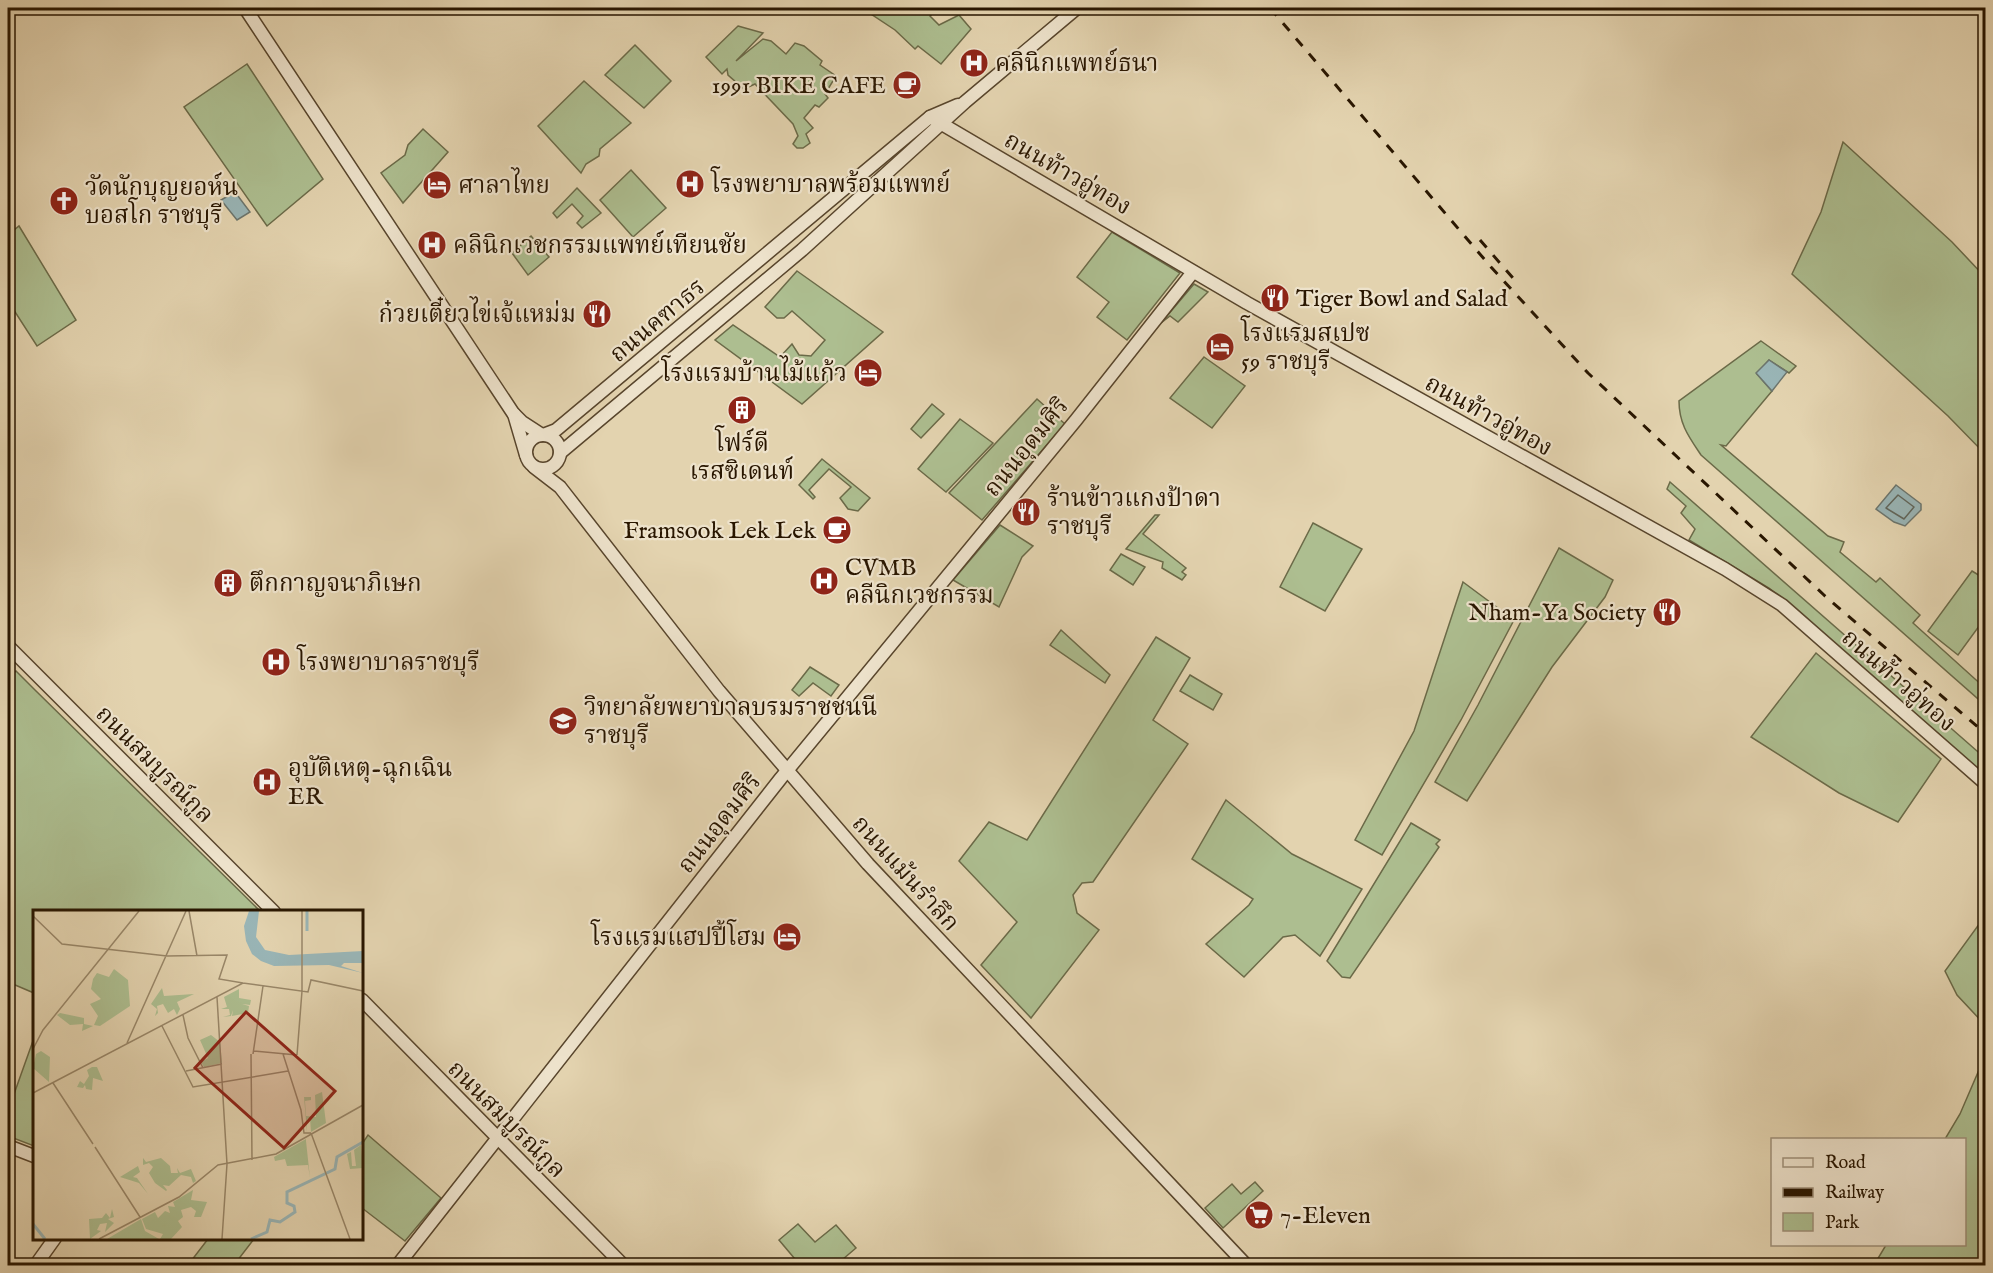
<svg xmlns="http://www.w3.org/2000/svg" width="1993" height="1273" font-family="'IM FELL English','Noto Serif Thai',serif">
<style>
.green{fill:#adbe90;stroke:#6b6a48;stroke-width:1.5}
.water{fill:#99b5b6;stroke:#6c756d;stroke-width:1.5}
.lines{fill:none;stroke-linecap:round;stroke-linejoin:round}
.shore{stroke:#61665b;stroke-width:1.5}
.minor-casing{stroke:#58452c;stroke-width:15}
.minor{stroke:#ede2cb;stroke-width:12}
.rail{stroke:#291600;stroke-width:3;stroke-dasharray:10 10;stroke-linecap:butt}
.labels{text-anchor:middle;stroke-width:4.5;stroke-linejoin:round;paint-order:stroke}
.poi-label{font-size:24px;fill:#291600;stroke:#ede2cb;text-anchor:start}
.street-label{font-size:24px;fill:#291600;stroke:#ede2cb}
.inset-river{fill:none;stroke:#99b5b6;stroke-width:3}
.inset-road{fill:none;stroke:#998769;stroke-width:1.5}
.view{fill:#8f2418;fill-opacity:0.15;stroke:#8f2418;stroke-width:3}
.inset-edge{fill:none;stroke:#291600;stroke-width:3}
</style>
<rect width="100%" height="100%" fill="#e3d3af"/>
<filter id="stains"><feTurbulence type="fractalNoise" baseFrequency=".00333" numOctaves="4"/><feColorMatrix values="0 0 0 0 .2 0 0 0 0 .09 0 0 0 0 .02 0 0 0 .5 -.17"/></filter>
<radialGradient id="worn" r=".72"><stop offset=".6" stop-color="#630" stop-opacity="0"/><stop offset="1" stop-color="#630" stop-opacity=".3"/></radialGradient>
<g class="green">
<path d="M873 8H939L930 16 939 25 959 15 971 29 941 64 918 46 915 49 895 30 871 14 875 9Z"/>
<path d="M738 26 763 33 736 61 763 39 771 41 786 54 795 43 804 46 822 61 820 65 836 76 825 94 828 98 819 107 815 105 804 118 813 128 806 134 810 143 803 148H797L793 144 798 136 793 124 755 84 744 89 728 75 727 69 722 74 706 57Z"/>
<path d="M635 45 671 81 644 108 605 75Z"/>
<path d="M247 64 323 179 267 226 184 107Z"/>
<path d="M584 81 631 123 600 149 599 156 586 164 581 173 538 126Z"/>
<path d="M423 129 448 152 403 203 381 173 405 155 408 145Z"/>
<path d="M1843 142 1952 242 1985 277V454L1948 416 1792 274 1821 212Z"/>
<path d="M631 170 666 208 633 237 600 200Z"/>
<path d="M577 188 601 213 582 228 577 223 583 216 572 204 557 218 553 213Z"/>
<path d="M19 226 76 320 37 346 8 301V235Z"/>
<path d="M1112 232 1180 273 1127 340 1097 317 1109 302 1077 277Z"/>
<path d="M531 236 549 257 528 275 512 253Z"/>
<path d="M797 271 883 332 802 404 715 340 733 325 780 357 792 344 799 355 811 356 825 340 792 311 784 318H777L765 307Z"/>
<path d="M1194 284 1208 292 1178 322 1170 316 1161 323Z"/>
<path d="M1761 341 1796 366 1789 373 1769 360 1757 374 1772 391 1726 446 1721 445 1828 536 1844 542 1840 552 1876 582 1880 578 1920 615 1913 623 1985 688V705L1701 455C1689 437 1679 424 1679 401Z"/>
<path d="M1204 357 1245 386 1212 428 1170 398Z"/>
<path d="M1037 399 1065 424 982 520 949 493Z"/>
<path d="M932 404 944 414 921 438 911 429Z"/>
<path d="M960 419 993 443 946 492 918 469Z"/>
<path d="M822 459 870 498 858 511 848 509 840 498 851 487 829 469 809 490 815 497 813 499 799 485Z"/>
<path d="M1670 482 1985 758V775L1798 611 1769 588 1689 540 1695 529 1681 513 1686 506 1667 489Z"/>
<path d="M1155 515H1159L1143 534 1186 568 1182 572 1186 575 1182 580 1162 568 1163 562 1126 549Z"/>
<path d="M1313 523 1362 549 1325 611 1280 587Z"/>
<path d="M1000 525 1033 546 1022 557 999 607 953 580Z"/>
<path d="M1559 548 1613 580 1605 597 1552 667 1467 801 1435 782 1478 705Z"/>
<path d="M1121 554 1145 567 1133 585 1110 570Z"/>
<path d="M1972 571 1985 579V618L1958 655 1928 631Z"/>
<path d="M1463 582 1514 620 1461 720 1382 855 1355 840 1414 731Z"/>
<path d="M1061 630 1110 675 1105 683 1050 645Z"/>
<path d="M1156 637 1190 658 1153 720 1188 744 1093 882 1082 883 1073 895 1077 913 1099 930 1031 1018 981 965 1017 922 959 861 989 822 1027 840Z"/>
<path d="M1816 653 1941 759 1898 822 1839 793 1751 737Z"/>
<path d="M810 667 839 685 831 696 813 683 799 696 792 690Z"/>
<path d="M16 671 35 690 260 911 34 912V993L8 982V676Z"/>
<path d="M1190 675 1222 694 1213 710 1180 691Z"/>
<path d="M1226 800 1292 854 1362 889 1320 956 1295 935 1283 937 1244 977 1206 944 1249 905 1253 899 1192 859Z"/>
<path d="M1411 823 1440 840 1436 844 1439 847 1350 978 1342 977 1327 961Z"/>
<path d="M1985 916V1265H1874L1886 1245 1964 1244V1140L1945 1139 1960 1114 1985 1056V1025L1957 995 1945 971Z"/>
<path d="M34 1038V1146L8 1136V1111Z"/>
<path d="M368 1135 441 1198 405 1241 362 1208V1144Z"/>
<path d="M1255 1182 1263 1191 1223 1228 1205 1208 1232 1184 1241 1194Z"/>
<path d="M798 1224 815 1242 836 1225 856 1248 836 1265H800L779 1240Z"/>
<path d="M208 1239V1238L254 1239 234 1265H188Z"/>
</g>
<g class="water">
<path d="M235 192 250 212 237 220 221 200Z"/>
<path d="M1769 360 1787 372 1772 391 1756 373Z"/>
<path d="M1896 485 1921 504V510L1905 526 1894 522 1876 509Z"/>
</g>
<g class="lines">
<path class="shore" d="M1898 495 1914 507 1904 519 1886 508Z"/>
<g class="minor-casing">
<g id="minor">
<path d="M245 8 513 413 522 422 542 435"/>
<path d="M930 117 1247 303 1725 569 1782 605 1986 784"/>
<path d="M514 414 526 455"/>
<circle cx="543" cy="452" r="17"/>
<path d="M543 435 556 430 930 117 958 105"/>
<path d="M560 453 802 250 965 102 1077 8"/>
<path d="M534 467 560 487 719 691 868 864 1247 1266"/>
<path d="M8 646 274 912"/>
<path d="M362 1000 624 1266"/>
<path d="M8 1146 34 1156"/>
<path d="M35 1266 55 1238"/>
<path d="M397 1266 781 778 1076 420 1193 272"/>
</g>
</g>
<use href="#minor" class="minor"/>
<g class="rail">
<path d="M1270 8 1491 267 1588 373 1825 596 1986 734"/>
<path d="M1480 240 1519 285"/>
</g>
</g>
<defs>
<g id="hospital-disc" transform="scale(1.5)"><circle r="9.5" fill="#8f2418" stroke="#ede2cb"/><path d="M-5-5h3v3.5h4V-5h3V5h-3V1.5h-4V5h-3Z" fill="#fff"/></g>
<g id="cafe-disc" transform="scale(1.5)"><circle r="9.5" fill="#8f2418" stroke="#ede2cb"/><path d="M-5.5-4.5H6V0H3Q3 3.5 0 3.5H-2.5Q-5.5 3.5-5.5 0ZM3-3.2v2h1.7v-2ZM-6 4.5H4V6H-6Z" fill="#fff"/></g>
<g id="hotel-disc" transform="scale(1.5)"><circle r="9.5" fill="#8f2418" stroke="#ede2cb"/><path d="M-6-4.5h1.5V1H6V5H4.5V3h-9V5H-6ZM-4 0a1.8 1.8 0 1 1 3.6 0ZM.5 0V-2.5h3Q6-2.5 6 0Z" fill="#fff"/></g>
<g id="church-disc" transform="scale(1.5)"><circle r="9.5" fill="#8f2418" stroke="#ede2cb"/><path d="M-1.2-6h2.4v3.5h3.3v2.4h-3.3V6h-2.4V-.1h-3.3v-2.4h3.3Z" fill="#fff"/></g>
<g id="restaurant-disc" transform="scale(1.5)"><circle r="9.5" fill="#8f2418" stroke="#ede2cb"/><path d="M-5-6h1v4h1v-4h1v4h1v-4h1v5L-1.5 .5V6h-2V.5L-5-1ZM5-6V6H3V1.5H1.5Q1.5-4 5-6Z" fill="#fff"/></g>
<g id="building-disc" transform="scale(1.5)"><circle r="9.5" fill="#8f2418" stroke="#ede2cb"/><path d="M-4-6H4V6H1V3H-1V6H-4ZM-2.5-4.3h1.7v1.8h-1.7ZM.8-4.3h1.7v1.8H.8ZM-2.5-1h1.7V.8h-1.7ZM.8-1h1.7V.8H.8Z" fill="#fff"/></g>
<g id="university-disc" transform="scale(1.5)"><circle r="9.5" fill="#8f2418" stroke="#ede2cb"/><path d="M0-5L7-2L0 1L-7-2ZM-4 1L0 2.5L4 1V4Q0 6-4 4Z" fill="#fff"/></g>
<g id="supermarket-disc" transform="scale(1.5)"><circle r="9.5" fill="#8f2418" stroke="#ede2cb"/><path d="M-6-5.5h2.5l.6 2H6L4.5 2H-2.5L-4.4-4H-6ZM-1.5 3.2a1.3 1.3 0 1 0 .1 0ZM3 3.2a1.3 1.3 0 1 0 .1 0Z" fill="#fff"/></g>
</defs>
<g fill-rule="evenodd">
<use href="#hospital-disc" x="974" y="63"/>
<use href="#cafe-disc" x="907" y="85"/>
<use href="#hospital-disc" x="690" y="184"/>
<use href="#hotel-disc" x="437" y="185"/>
<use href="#church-disc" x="64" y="201"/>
<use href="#hospital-disc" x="432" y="245"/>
<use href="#restaurant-disc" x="1275" y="298"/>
<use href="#restaurant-disc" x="597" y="314"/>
<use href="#hotel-disc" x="1220" y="347"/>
<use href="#hotel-disc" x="868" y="373"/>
<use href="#building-disc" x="742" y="410"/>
<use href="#restaurant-disc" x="1026" y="512"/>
<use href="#cafe-disc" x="837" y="530"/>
<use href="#hospital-disc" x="824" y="581"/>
<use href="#building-disc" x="228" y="583"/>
<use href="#restaurant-disc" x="1667" y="612"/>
<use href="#hospital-disc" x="276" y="662"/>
<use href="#university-disc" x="563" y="721"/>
<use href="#hospital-disc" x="267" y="782"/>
<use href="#hotel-disc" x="787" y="937"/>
<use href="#supermarket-disc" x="1259" y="1215"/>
</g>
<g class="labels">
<g class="poi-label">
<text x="995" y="71">คลินิกแพทย์ธนา</text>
<text x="886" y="93" text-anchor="end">1991 BIKE CAFE</text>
<text x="711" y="192">โรงพยาบาลพร้อมแพทย์</text>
<text x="458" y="193">ศาลาไทย</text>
<text x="85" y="195">วัดนักบุญยอห์น<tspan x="85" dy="28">บอสโก ราชบุรี</tspan></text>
<text x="453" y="253">คลินิกเวชกรรมแพทย์เทียนชัย</text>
<text x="1296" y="306">Tiger Bowl and Salad</text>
<text x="576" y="322" text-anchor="end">ก๋วยเตี๋ยวไข่เจ้แหม่ม</text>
<text x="1241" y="341">โรงแรมสเปซ<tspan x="1241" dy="28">59 ราชบุรี</tspan></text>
<text x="847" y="381" text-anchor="end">โรงแรมบ้านไม้แก้ว</text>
<text x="742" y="451" text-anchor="middle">โฟร์ดี<tspan x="742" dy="28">เรสซิเดนท์</tspan></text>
<text x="1047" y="506">ร้านข้าวแกงป้าดา<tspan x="1047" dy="28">ราชบุรี</tspan></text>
<text x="816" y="538" text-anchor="end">Framsook Lek Lek</text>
<text x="845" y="575">CVMB<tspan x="845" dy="28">คลีนิกเวชกรรม</tspan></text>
<text x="249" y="591">ตึกกาญจนาภิเษก</text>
<text x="1646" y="620" text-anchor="end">Nham-Ya Society</text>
<text x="297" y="670">โรงพยาบาลราชบุรี</text>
<text x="584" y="715">วิทยาลัยพยาบาลบรมราชชนนี<tspan x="584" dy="28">ราชบุรี</tspan></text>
<text x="288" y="776">อุบัติเหตุ-ฉุกเฉิน<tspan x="288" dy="28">ER</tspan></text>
<text x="766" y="945" text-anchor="end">โรงแรมแฮปปี้โฮม</text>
<text x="1280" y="1223">7-Eleven</text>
</g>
<g class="street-label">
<text transform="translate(1068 173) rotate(30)" y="8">ถนนท้าวอู่ทอง</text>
<text transform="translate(657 320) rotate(-40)" y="8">ถนนคฑาธร</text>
<text transform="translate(1489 415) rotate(29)" y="8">ถนนท้าวอู่ทอง</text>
<text transform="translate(1026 447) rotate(-51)" y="8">ถนนอุดมศิริ</text>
<text transform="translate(1899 680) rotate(41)" y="8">ถนนท้าวอู่ทอง</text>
<text transform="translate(155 764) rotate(45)" y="8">ถนนสมบูรณ์กูล</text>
<text transform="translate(719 823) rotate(-52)" y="8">ถนนอุดมศิริ</text>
<text transform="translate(906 873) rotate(48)" y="8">ถนนแม้นรำลึก</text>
<text transform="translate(507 1119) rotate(45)" y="8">ถนนสมบูรณ์กูล</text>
</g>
</g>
<g transform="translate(33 910)">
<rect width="330" height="330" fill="#e3d3af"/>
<path d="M81 59 95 70 97 96 67 116 61 115 65 106 57 94 68 89 58 79 60 69 64 63 76 67ZM129 78 131 86 161 84 144 92 147 99 144 105 141 99 135 103 130 94 124 96 125 103 122 106 124 99 118 94ZM206 79V88L218 90 217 95 209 94 216 96 215 103 199 106 200 100 198 106 190 107 197 105 196 99H188L194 97 191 87ZM27 103 51 108V114L60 116 49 121 50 114 37 115 24 105ZM178 125 187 132 189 153 171 157 168 152 175 148 167 130ZM8 141 17 147 16 172 0 158 3 144ZM59 157H64L70 171 60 168 59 180 53 179 52 175 50 178 44 177 47 171 51 174 56 166 54 160ZM289 182 293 213 278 222 277 208 274 209V222L271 187H278V190L272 191 273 206 283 207 282 185ZM273 229V231L277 268 275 255 254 256 252 249 242 251 241 247ZM328 235 330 258 317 259 314 244 318 242 319 256H323L321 240ZM110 248 113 252 128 248 137 256 138 263H145L144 258 147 263 158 259 163 271 160 273 158 267 148 265 136 276 130 275 134 280 133 281 122 273 116 263 120 257 116 253 110 255ZM105 256 107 262 100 267 104 268 115 284 106 273 87 267ZM160 280 158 290 174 292 168 307H161L163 301 158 297 148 300 150 307 145 311 149 317 138 329H127L130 324 113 319 109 309 122 302 125 308 132 301 137 303 135 296 142 297 140 292ZM79 299 81 307 75 309 81 313 72 322 74 313 67 314 64 320 68 321 57 329 56 309 69 308 73 303 77 308ZM108 309 112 321 126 329H74Z" fill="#adbe90"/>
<path d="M216 1H226L223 27 232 40 256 45 330 41V53H311L308 56 330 63 296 55 241 56 228 51 219 44 213 31 211 16Z" fill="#99b5b6"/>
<path class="inset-river" d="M274 21V1M0 314 12 329M218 329 234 322 237 310 247 312 262 302 261 296 254 293V282L302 259 304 247 330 232"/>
<path class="inset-road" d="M156 1 164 46M0 6 29 34 134 46M134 46 194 45 186 69 210 73M269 81V1M184 87 194 254 189 329M150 105 155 128 170 158M129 116 160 177 255 161M94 133 153 1M0 139 10 120 106 1M220 141 264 145M218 144 219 250M220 144 230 76M250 144 268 200 271 223H278M264 145 269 81M153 161 189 154M20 173 60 234M0 183 210 73 275 82 278 70 330 81M278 223 317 329M62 237 107 307M66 329 146 287 185 255 243 244 330 195"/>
<path class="view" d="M213 102 302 181 251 238 162 158Z"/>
<rect width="330" height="330" class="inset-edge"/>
</g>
<rect width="1993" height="1273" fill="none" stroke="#e3d3af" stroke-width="30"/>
<rect x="9" y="9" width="1975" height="1255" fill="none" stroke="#291600" stroke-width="3"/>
<rect x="15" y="15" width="1963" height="1243" fill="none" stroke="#291600" stroke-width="1.5"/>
<rect x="1771" y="1138" width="195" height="108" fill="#ede2cb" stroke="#9f907a" stroke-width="1.5"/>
<rect x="1783" y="1158" width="30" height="9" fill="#ede2cb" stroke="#9f907a" stroke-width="1.5"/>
<text x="1825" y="1168" font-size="18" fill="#291600">Road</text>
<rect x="1783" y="1188" width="30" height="9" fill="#291600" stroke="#9f907a" stroke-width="1.5"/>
<text x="1825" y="1198" font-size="18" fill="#291600">Railway</text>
<rect x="1783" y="1213" width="30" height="18" fill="#adbe90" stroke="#9f907a" stroke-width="1.5"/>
<text x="1825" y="1228" font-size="18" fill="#291600">Park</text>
<rect width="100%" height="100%" filter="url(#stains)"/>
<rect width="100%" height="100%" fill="url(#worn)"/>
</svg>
